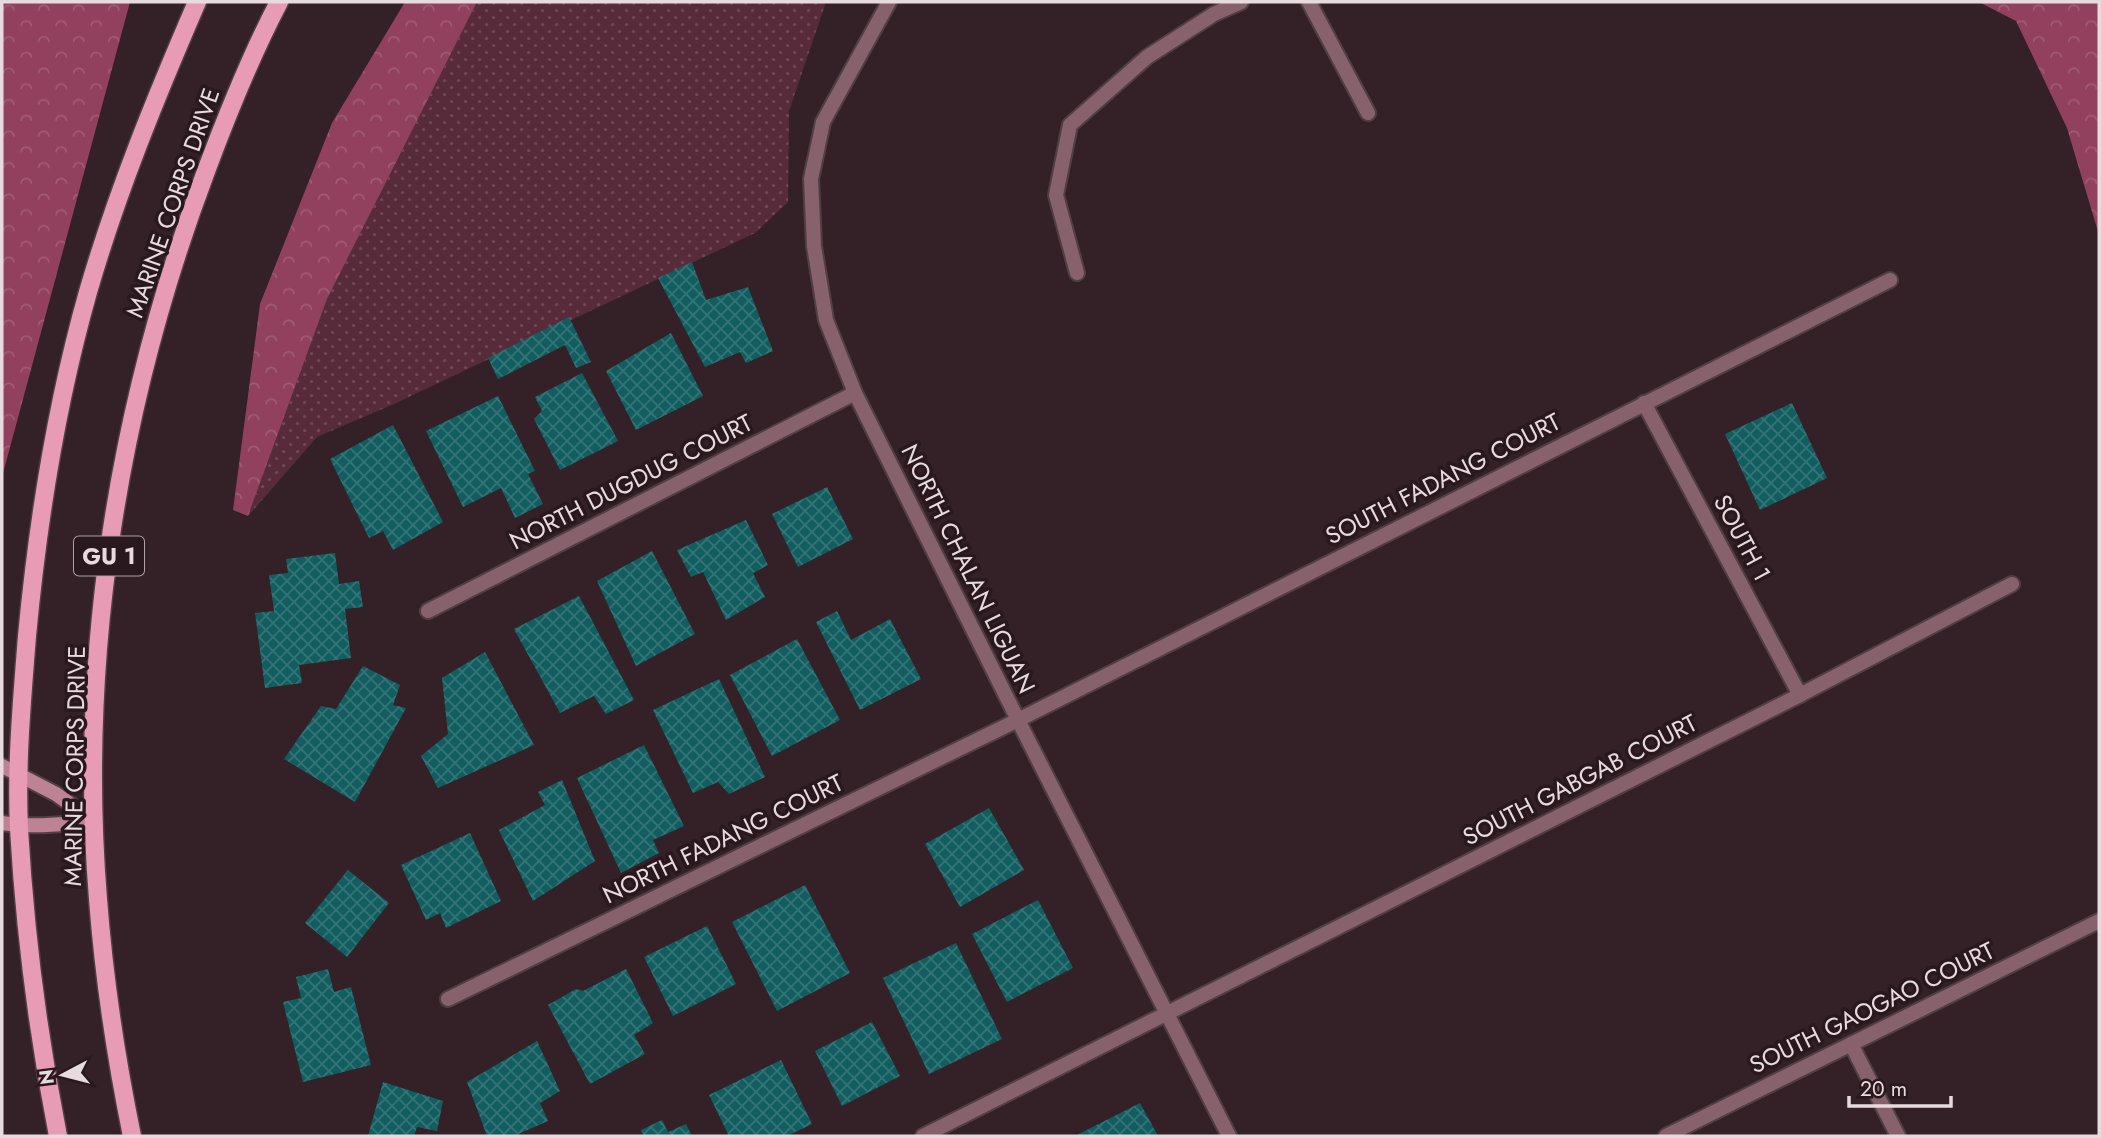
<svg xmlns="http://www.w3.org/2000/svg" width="2101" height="1138" font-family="Jost,sans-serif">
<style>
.grass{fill:url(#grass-dots)}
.forest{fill:url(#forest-crowns)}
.building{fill:url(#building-cross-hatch)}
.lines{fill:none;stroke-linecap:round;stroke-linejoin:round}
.minor-casing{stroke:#503f44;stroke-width:18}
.secondary-casing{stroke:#503f44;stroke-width:18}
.primary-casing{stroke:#503f44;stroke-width:21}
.minor{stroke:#87626d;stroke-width:14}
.secondary{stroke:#be8295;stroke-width:14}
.primary{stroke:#e89bb4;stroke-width:18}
.labels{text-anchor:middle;stroke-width:7;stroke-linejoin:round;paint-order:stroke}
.shield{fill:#29181d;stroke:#afa0a5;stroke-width:2}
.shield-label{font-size:23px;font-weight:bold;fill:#e8dbdf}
.street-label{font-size:24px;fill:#e8dbdf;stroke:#29181d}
</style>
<defs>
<pattern id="grass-dots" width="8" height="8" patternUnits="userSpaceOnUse" patternTransform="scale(1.75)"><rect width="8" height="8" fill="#582b3b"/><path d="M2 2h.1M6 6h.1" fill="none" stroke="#704957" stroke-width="1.8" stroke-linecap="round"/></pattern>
<pattern id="forest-crowns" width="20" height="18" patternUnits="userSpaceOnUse" patternTransform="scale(1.75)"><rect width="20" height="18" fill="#91405e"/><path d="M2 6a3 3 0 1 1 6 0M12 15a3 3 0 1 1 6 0" fill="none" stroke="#a05b75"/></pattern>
<pattern id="building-cross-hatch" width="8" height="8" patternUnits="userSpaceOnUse" patternTransform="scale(1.75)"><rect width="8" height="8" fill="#125d60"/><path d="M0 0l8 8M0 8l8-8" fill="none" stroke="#347476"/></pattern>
</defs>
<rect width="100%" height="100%" fill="#332127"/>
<path class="grass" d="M477 2H826L789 111 788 202 755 233 394 404 317 437 248 516 327 299Z"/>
<g class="forest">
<path d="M2 2H130L2 477Z"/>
<path d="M405 2H477L327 299 248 516 233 510 260 304 332 123Z"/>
<path d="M1979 2H2099V235L2067 128 2016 21Z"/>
</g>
<g class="building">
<path d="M692 262 706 300 748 287 773 351 746 363 740 352 705 367 658 278Z"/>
<path d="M569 317 591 362 576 368 565 345 498 379 488 358Z"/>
<path d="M671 333 703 396 636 430 606 371Z"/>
<path d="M582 373 618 441 560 470 534 419 542 411 535 397Z"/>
<path d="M498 396 535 471 528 474 543 504 515 518 501 488 463 507 426 431Z"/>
<path d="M1792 403 1827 478 1760 510 1725 434Z"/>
<path d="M393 425 443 522 393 550 383 531 369 538 330 459Z"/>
<path d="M827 487 853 539 798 567 772 514Z"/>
<path d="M746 520 768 565 753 573 765 597 726 620 703 572 691 577 677 550Z"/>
<path d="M652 551 695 634 636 666 597 581Z"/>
<path d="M335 553 339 584 359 581 363 607 345 609 351 658 299 665 302 683 265 688 255 613 274 611 269 575 288 573 286 559Z"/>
<path d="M579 596 634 700 606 714 594 696 560 713 514 629Z"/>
<path d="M837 611 851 640 890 619 921 679 860 710 816 622Z"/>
<path d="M797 639 840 720 772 756 730 675Z"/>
<path d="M485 652 534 745 438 788 421 756 448 734 442 678Z"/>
<path d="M363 666 400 685 393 705 406 708 355 802 284 759 321 706 336 709Z"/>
<path d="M719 679 765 777 729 794 718 782 693 793 653 710Z"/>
<path d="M644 745 684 826 653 840 659 853 621 873 577 778Z"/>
<path d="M562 780 595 861 533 901 499 830 545 805 538 792Z"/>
<path d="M989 808 1024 870 960 907 925 844Z"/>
<path d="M470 833 501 901 446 928 440 913 426 920 401 865Z"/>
<path d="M348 870 389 903 347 957 305 923Z"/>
<path d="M805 885 850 973 777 1011 732 922Z"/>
<path d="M1038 900 1073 968 1007 1002 972 934Z"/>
<path d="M707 926 736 984 673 1016 644 957Z"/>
<path d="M956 943 1002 1039 929 1074 883 978Z"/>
<path d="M328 969 334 992 351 987 371 1065 303 1082 283 1002 301 998 296 977Z"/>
<path d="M626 969 653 1023 634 1035 645 1054 590 1084 548 1005 576 989 583 991Z"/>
<path d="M872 1022 900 1076 842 1106 815 1051Z"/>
<path d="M537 1041 560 1091 540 1103 548 1121 514 1136H487L467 1082Z"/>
<path d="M781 1060 812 1124 787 1136H729L709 1095Z"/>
<path d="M383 1082 443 1101 437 1131 417 1127 414 1136H368Z"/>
<path d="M1140 1103 1158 1136H1075Z"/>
<path d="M662 1120 668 1132 686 1124 692 1136H644L641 1130Z"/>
</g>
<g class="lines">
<g class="minor-casing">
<g id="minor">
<path d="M889 2 823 122 811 179 814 246 826 320 855 393 1018 720 1229 1136"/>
<path d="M1309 2 1368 113"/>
<path d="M1077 273 1056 195 1070 125 1147 57 1214 14 1241 2"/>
<path d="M1644 403 1800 695"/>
<path d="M428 611 855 393"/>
<path d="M448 999 1018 720 1890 280"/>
<path d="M1851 1044 1898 1136"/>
<path d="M923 1136 1800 695 2012 584"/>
<path d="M1666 1136 2099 921"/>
</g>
</g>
<g class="secondary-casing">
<g id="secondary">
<path d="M2 766 56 794 94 821"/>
<path d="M2 823C33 828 63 824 94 821"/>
</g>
</g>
<g class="primary-casing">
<g id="primary">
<path d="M58 1136C38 1035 25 932 19 829 16 765 22 700 27 636 38 519 56 405 88 292 117 192 156 97 197 2"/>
<path d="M132 1136C116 1058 104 978 98 899 78 654 119 403 205 174 227 115 250 57 279 2"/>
</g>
</g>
<use href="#minor" class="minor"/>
<use href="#secondary" class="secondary"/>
<use href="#primary" class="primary"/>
</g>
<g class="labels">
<rect class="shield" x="74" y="536.5" width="70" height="39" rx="5"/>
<g class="shield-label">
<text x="109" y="564">GU 1</text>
</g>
<g class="street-label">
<text transform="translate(173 203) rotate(-71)" y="8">MARINE CORPS DRIVE</text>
<text transform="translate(1443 479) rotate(-27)" y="8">SOUTH FADANG COURT</text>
<text transform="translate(631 482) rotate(-27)" y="8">NORTH DUGDUG COURT</text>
<text transform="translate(1742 538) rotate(62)" y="8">SOUTH 1</text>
<text transform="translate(968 569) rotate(64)" y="8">NORTH CHALAN LIGUAN</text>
<text transform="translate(75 766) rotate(-89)" y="8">MARINE CORPS DRIVE</text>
<text transform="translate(1580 780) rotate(-27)" y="8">SOUTH GABGAB COURT</text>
<text transform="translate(723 839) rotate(-26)" y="8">NORTH FADANG COURT</text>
<text transform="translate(1872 1008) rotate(-26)" y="8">SOUTH GAOGAO COURT</text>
</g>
</g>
<rect width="2101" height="1138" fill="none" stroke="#e8dbdf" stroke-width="7"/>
<g transform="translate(63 1075) rotate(263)" stroke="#29181d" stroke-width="5" paint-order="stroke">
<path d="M0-5L12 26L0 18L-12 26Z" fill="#e8dbdf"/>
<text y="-10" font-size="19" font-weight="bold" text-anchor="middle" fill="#e8dbdf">N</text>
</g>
<path d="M1849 1096v10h102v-10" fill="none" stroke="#e8dbdf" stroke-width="3.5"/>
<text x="1860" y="1096" font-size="21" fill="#e8dbdf" stroke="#29181d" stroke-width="5" paint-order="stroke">20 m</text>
</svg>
